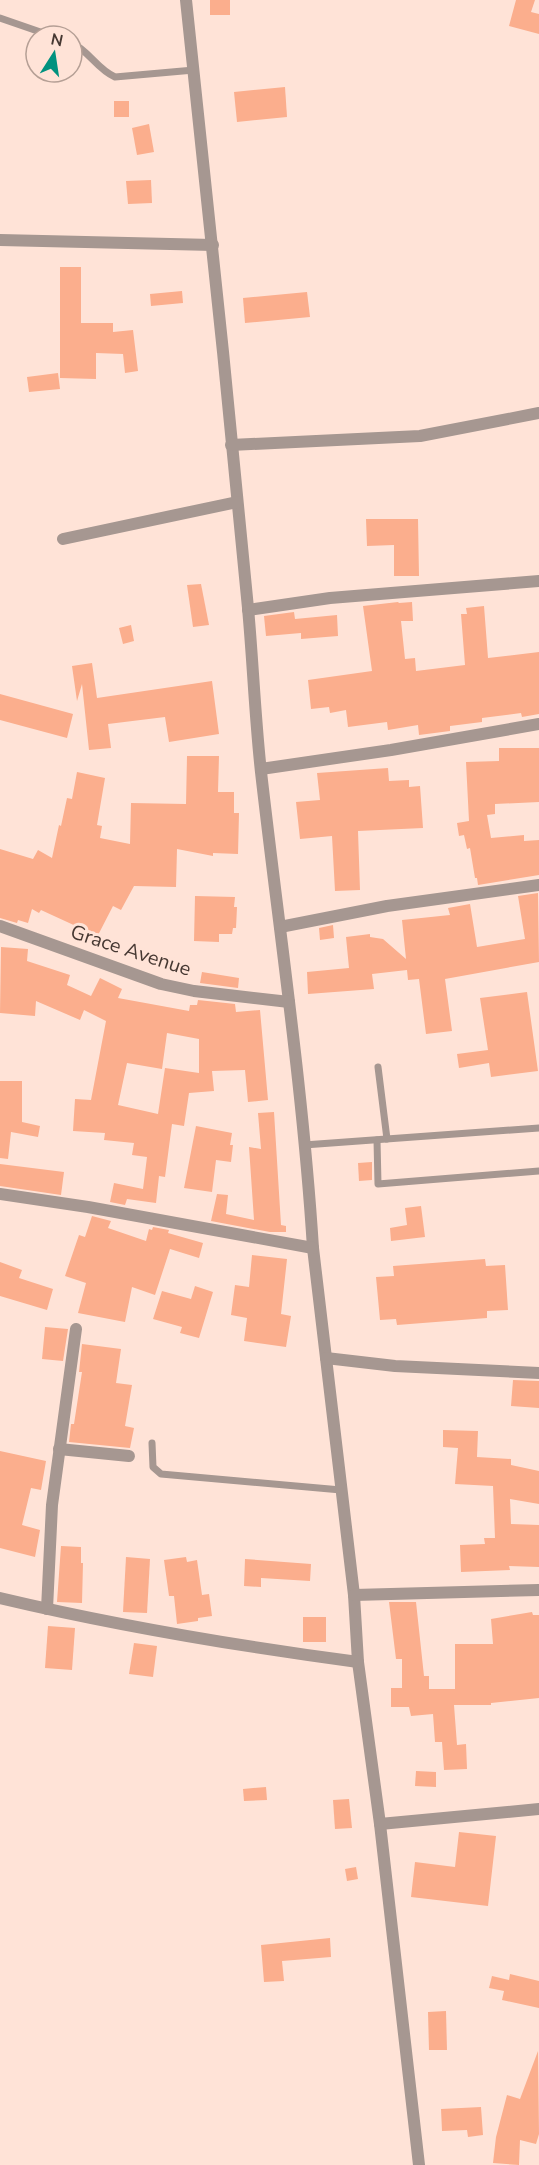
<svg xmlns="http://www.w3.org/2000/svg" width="539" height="2165" font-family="'Nunito Sans',sans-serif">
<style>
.building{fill:#fbae8d;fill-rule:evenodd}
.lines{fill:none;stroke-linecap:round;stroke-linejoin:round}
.service{stroke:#a69791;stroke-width:7}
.minor{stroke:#a69791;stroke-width:12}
.labels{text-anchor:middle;stroke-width:6;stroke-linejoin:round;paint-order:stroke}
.street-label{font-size:20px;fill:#463832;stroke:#ffe3d7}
</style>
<rect width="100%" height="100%" fill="#ffe3d7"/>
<g class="building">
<rect x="210" y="0" width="20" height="15"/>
<path d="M516 0H535L531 12 539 14V34L509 26Z"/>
<path d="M285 87 287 117 237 122 234 92Z"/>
<rect x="114" y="101" width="15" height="16"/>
<path d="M149 124 154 152 137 155 132 128Z"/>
<path d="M151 180 152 203 128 204 126 181Z"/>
<path d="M60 267H81V323H113V332L133 330 138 371 125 373 123 354 96 353V379L60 378Z"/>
<path d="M182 291 183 303 151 306 150 294Z"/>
<path d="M307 292 310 317 245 323 243 298Z"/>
<path d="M58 373 60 389 29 392 27 377Z"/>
<path d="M366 519H418L419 576H394V545L367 546Z"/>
<path d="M201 584 209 625 193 627 187 585Z"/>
<path d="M398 602 399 603 412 602 413 621H401L405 659 415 658 416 671 465 665 461 614H467L466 608 484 606 488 658 539 652V714L522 717 521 713 482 718V722L450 726V731L419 735 418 725 388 730 387 722 348 727 346 710 330 713 329 707 311 709 308 680 372 671 363 606Z"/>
<path d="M294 612 295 619 337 615 338 636 301 639V633L266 636 264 616Z"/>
<path d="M131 625 134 641 123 644 119 628Z"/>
<path d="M92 663 97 698 212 681 219 734 169 742 165 717 108 724 111 748 89 750 82 684 77 701 72 666Z"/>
<path d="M0 694 73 714 67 738 0 720Z"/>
<path d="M499 748H539V802L495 804V814L487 815 491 838 524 835V841L539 840V875L478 885 477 878H475L470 848 467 849 464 835 459 836 457 823 469 821 466 762 499 761Z"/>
<path d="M187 756H219L218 792H234V813H239L238 854 213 853V856L177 849 176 887 134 886 121 910 113 906 96 939 77 929 78 927 41 910 39 913 32 909 28 923 18 920 17 923 0 918V849L33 859 38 850 52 858 59 825 61 826 67 798 72 799 77 772 105 778 97 825 102 826 100 838 130 844 131 803 186 804Z"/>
<path d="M388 768 389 781 409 780V787L420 786 423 828 358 831 360 890 335 891 332 836 300 839 296 802 320 800 317 773Z"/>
<path d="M538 893 539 962 445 979 452 1031 426 1034 419 979 408 980 407 970 372 974 374 989 308 994 307 972 349 968 346 937 370 934V937L383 939 406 959 402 920 450 915 448 908 470 904 477 947 525 939 518 896Z"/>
<path d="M195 896 235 897 234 907H237L236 928H233L232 934H219V942L194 941Z"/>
<path d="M333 925 334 938 320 940 319 928Z"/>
<path d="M1 947 28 949 27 961 70 975 67 985 91 996 100 978 122 989 118 998 189 1011 190 1005H197L198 1000 235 1004 236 1012 260 1010 268 1100 248 1102 245 1070 212 1071 214 1091 189 1093 184 1126 172 1124 165 1177 159 1176 156 1203 127 1199 125 1205 110 1202 114 1183 143 1189 147 1157 132 1155 134 1143 104 1140 105 1133 73 1131 75 1099 91 1100 106 1021 84 1010 80 1020 36 1001 35 1016 0 1013ZM167 1033 199 1039V1073L165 1068 158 1114 118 1105 127 1063 162 1069Z"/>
<path d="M202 972 239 978 238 988 200 983Z"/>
<path d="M527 992 538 1071 491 1077 489 1063 459 1068 457 1054 488 1050 480 998Z"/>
<path d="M0 1081H22V1122L40 1126 38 1137 11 1132 8 1159 0 1158Z"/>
<path d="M274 1112 281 1225 286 1226V1232H270L211 1221 217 1194 228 1195 226 1214 254 1220 249 1147 261 1149 258 1113Z"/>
<path d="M196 1126 232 1133 230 1145H233L231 1162 216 1160 212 1192 184 1188Z"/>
<path d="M372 1162V1180L359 1181 358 1163Z"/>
<path d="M0 1164 64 1172 61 1195 0 1186Z"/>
<path d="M421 1206 425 1237 391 1241 390 1228 407 1225 405 1208Z"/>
<path d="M92 1216 111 1221 108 1228 146 1241 149 1229 152 1230 153 1227 169 1230 168 1233 203 1243 199 1258 170 1249 155 1295 132 1287 125 1322 78 1313 86 1283 65 1276 79 1235 85 1237Z"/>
<path d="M252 1255 287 1259 281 1314 291 1316 286 1347 244 1341 247 1318 231 1315 235 1285 249 1287Z"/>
<path d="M485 1259 486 1266 505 1265 508 1310 487 1311V1318L397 1325 396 1319 380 1320 376 1277 394 1276 393 1266Z"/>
<path d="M0 1262 22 1270 19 1278 53 1289 47 1310 0 1296Z"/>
<path d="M195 1286 213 1292 199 1338 180 1333 182 1327 153 1319 162 1291 191 1299Z"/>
<path d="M45 1327 68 1329 63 1361 42 1359Z"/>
<path d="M82 1344 121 1349 116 1383 132 1385 125 1426 134 1428 130 1448 69 1442 71 1424H74L82 1372H79Z"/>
<path d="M513 1380 539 1381V1408L511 1406Z"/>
<path d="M443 1430 478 1431 477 1457 511 1459V1465L539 1471V1504L510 1499 511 1524 539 1525V1567L509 1566 510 1570 461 1572 460 1545 485 1544 484 1538H495L493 1486 455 1484 458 1448 443 1447Z"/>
<path d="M0 1451 46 1461 41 1490 31 1488 22 1525 40 1530 35 1557 0 1548Z"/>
<path d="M61 1546 81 1547V1563H83L82 1603 57 1602Z"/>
<path d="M126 1557 150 1559 147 1613 123 1612Z"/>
<path d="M186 1557 187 1562 197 1560 202 1595 209 1594 212 1616 198 1618V1621L177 1624 174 1596H169L164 1560Z"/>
<path d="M245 1559 311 1564 310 1581 261 1578V1587L244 1586Z"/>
<path d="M389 1602H416L424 1676H429V1689H455V1644H493L491 1619 532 1612 533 1615H539V1698L491 1703V1705H454L457 1745 466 1744 467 1769 444 1770 442 1742H435L433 1714 411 1716 409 1707H391V1688H402V1659H396Z"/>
<rect x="303" y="1617" width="23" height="25"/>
<path d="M48 1626 75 1628 72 1670 45 1668Z"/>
<path d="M134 1643 157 1646 153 1677 129 1674Z"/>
<path d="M416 1771 436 1772V1787L415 1786Z"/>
<path d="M266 1787 267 1800 244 1801 243 1789Z"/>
<path d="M349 1799 352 1828 335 1829 333 1800Z"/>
<path d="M459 1832 496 1836 488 1906 411 1897 415 1862 455 1867Z"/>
<path d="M356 1867 358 1879 347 1881 345 1869Z"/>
<path d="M330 1938 331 1957 282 1961 284 1981 264 1982 261 1945Z"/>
<path d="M510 1974 539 1981V2008L502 2000 504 1991 489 1988 492 1976 509 1980Z"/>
<path d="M446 2011 447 2050H429L428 2012Z"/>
<path d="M538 2051 539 2134 536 2144 520 2140 519 2165 493 2163 496 2137 507 2095 520 2099Z"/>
<path d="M481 2107 483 2135 468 2137 467 2130 442 2131 441 2109Z"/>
</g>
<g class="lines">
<g class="service">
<path d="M0 18 52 36"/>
<path d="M72 43C89 51 97 69 115 77L194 70"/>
<path d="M378 1067 387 1139"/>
<path d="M377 1140 378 1184 539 1171"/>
<path d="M304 1145 539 1128"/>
<path d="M152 1443 153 1467 161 1474 341 1490"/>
</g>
<g class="minor">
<path d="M186 0C208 203 229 405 248 608 253 663 255 718 261 772 279 930 303 1089 313 1248L354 1595 358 1662 380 1824 419 2165"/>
<path d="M0 240 213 245"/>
<path d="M231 445 420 436 539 413"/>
<path d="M63 539 237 502"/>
<path d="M248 610 330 598 539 581"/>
<path d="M261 769 391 750 539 724"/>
<path d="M0 926 161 984 194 991 289 1002"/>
<path d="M280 927 387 906 539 885"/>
<path d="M0 1194 88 1207 313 1248"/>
<path d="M326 1358 395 1366 539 1373"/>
<path d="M59 1449 129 1456"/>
<path d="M354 1595 539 1590"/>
<path d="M0 1598C118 1626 238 1646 358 1662"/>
<path d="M47 1609 52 1505 76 1329"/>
<path d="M380 1824 539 1809"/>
</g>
</g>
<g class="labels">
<g class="street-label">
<text transform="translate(131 950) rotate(18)" y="7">Grace Avenue</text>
</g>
</g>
<g transform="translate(54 54) rotate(12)"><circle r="28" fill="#ffe3d7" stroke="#b59f95" stroke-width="1.5"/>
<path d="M0-4.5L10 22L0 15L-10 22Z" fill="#00927f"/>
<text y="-9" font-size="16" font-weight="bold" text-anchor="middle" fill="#463832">N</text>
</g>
</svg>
